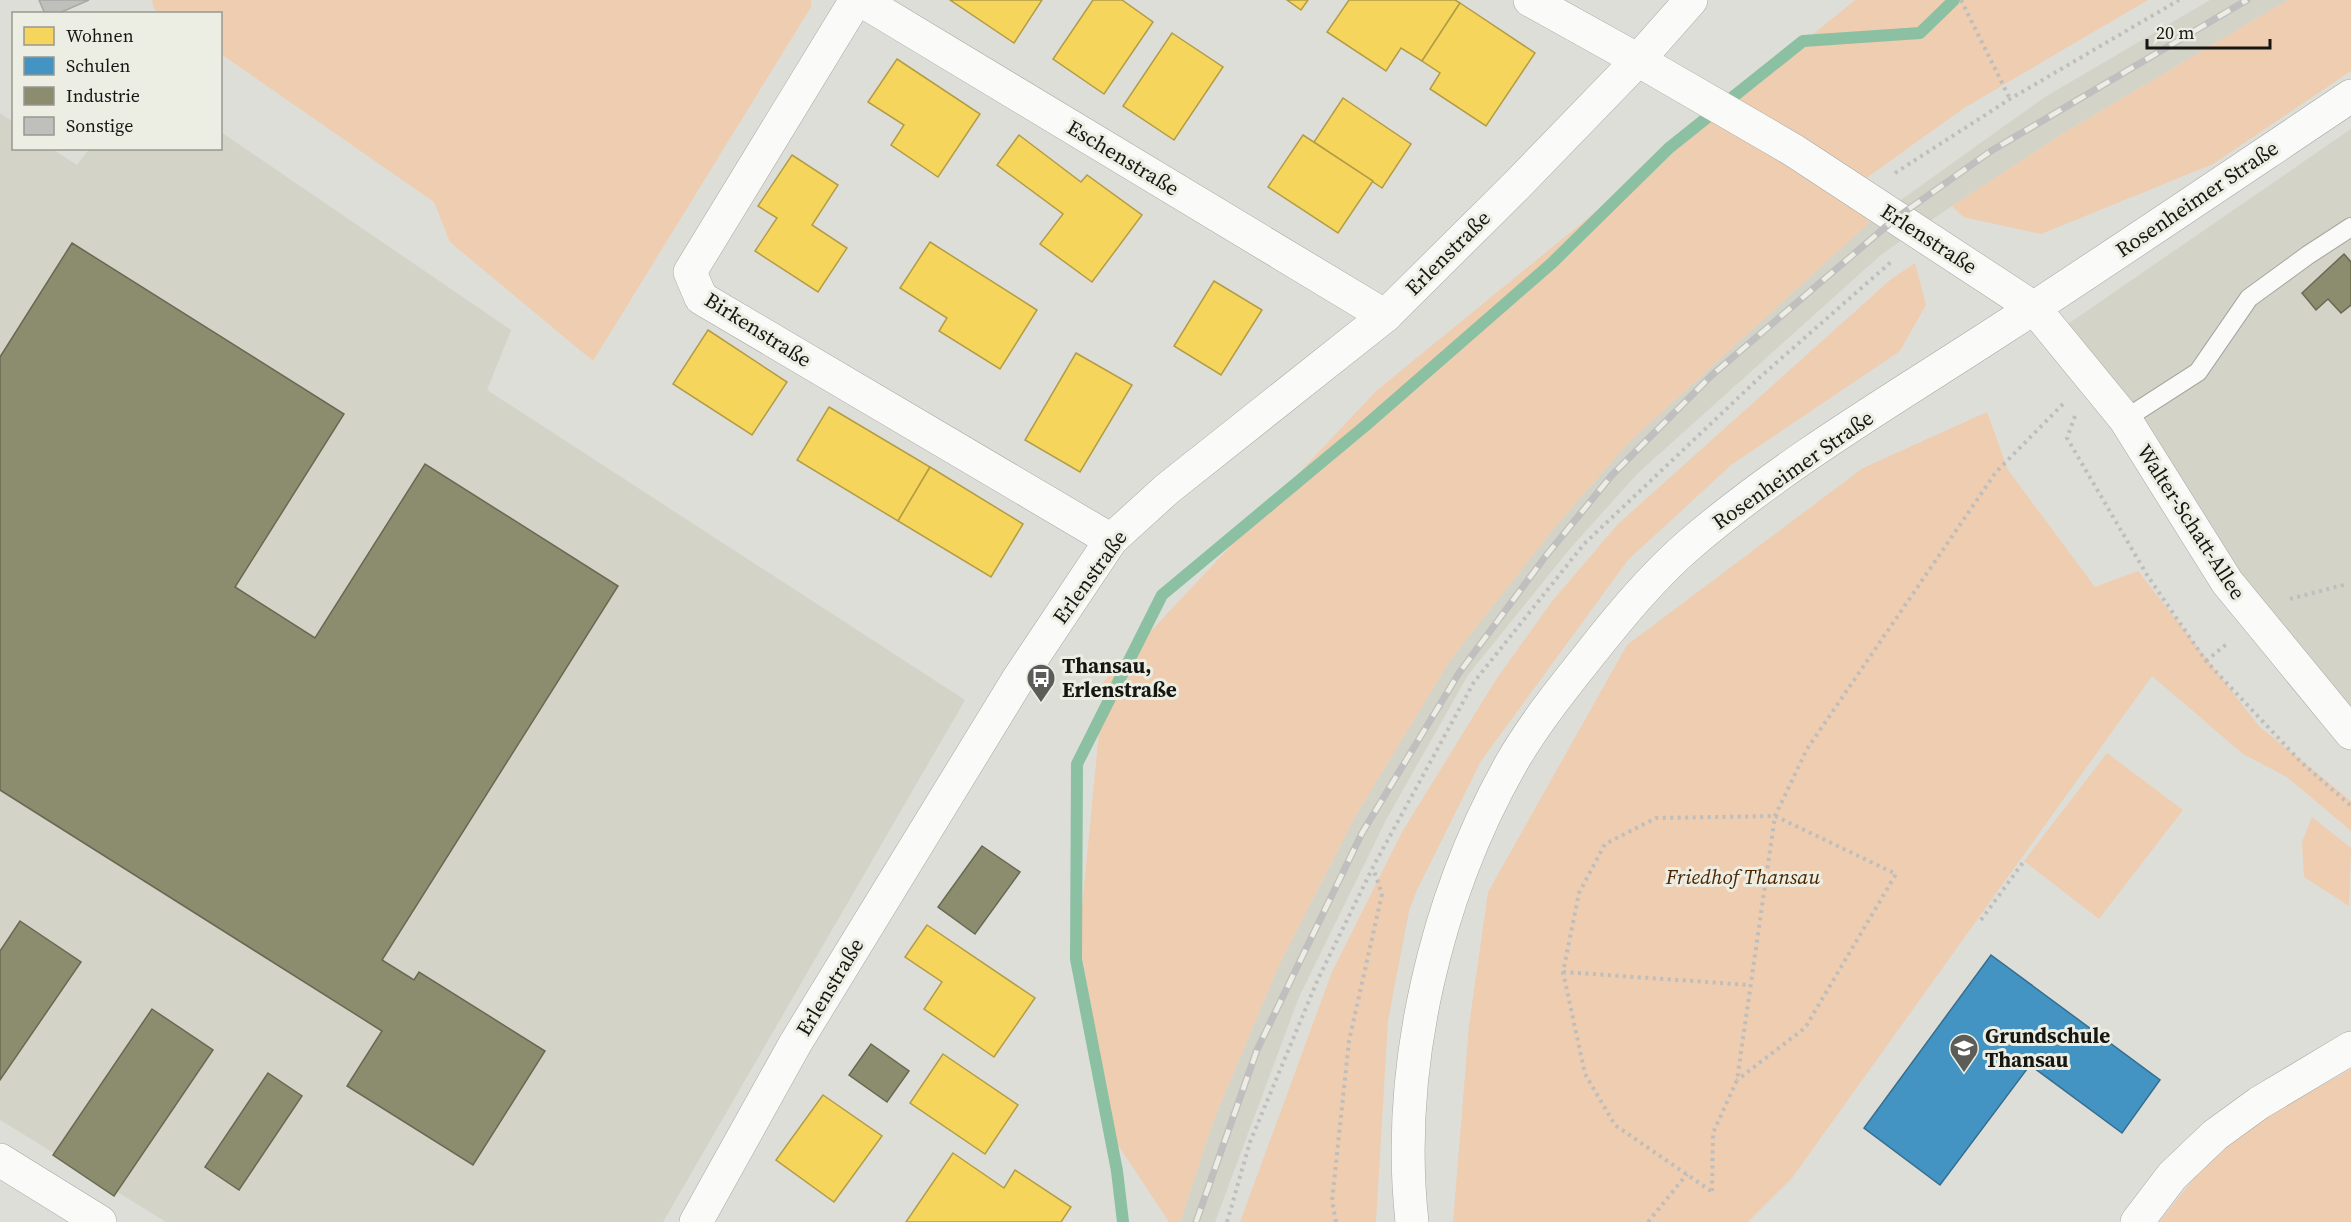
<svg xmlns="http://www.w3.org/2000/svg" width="2351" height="1222" font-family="'Source Serif 4',serif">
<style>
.built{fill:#d3d3c7}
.green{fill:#eecdb1}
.homes{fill:#f6d55c;stroke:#b39c46;stroke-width:1.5}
.schools{fill:#4393c3;stroke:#366e8e;stroke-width:1.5}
.industry{fill:#8c8c6e;stroke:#696953;stroke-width:1.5}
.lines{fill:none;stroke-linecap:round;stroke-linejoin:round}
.stream{stroke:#8cc0a2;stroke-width:12}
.building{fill:#bfc0bc;stroke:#a8a8a5;stroke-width:1.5}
.lane-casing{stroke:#a6a6a2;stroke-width:20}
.street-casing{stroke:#a6a6a2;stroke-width:34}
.secondary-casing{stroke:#a6a6a2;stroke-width:34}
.path{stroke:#bebebc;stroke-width:4;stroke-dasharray:3 4.5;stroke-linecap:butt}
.lane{stroke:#fafaf9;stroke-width:18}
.street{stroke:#fafaf9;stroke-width:33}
.secondary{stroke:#fafaf9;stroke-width:33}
.rail-casing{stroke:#bfbfbf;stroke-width:7}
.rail{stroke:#edeee3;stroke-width:4.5;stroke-dasharray:14;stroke-linecap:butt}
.labels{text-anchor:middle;stroke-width:6;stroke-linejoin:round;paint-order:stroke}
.street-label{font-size:21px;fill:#161713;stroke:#edeee3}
.poi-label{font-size:21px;font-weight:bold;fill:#161713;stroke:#edeee3;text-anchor:start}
.park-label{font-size:21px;font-style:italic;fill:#4d2600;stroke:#edeee3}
</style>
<rect width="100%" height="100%" fill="#deded9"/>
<g class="built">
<path d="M2210 0H2288L2067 131 1952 206 1882 254 1638 473 1568 551 1468 675 1386 820 1299 997 1215 1222H1180L1213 1122 1279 965 1356 815 1451 659 1555 527 1629 442 1870 222 2045 97Z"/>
<path d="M0 113 13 122 14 148 52 149 77 165 89 149 220 148 221 132 511 330 487 390 965 700 663 1222H166L0 1120Z"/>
<path d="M2351 129V732L2065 326Z"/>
</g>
<g class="green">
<path d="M152 0H811V7L593 361 450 242 434 202 221 54 220 14 161 13 154 9Z"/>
<path d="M1855 0H2148L1964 108 1844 194 1870 222 1629 442 1555 527 1451 659 1356 815 1279 965 1213 1122 1180 1222H1169L1114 1139 1079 938 1104 681 1376 391Z"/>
<path d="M2288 0H2351V71L2213 164 2041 234 1963 217 1952 206 2067 131Z"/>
<path d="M1915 263 1926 305 1900 351 1731 465 1628 560 1481 761 1417 890 1409 911 1388 1021 1376 1222H1240L1332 972 1402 832 1497 678 1553 600 1618 524 1890 280Z"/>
<path d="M1987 412 2008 470 2095 587 2138 571 2259 726 2351 801V831L2287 777 2243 754 2152 676 1792 1178 1748 1222H1453L1469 1026 1488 892 1627 645 1863 468Z"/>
<path d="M2107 753 2183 810 2099 919 2024 861Z"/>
<path d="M2312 817 2351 848 2349 906 2304 877 2302 842Z"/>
<path d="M2351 1069V1222H2159L2212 1156 2271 1114Z"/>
</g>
<g class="homes">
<path d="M950 0H1042L1014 43Z"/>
<path d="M1093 0H1122L1153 22 1104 94 1053 59Z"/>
<path d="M1287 0H1308L1301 10Z"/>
<path d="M1349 0H1455L1460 3 1422 61 1401 48 1386 71 1327 32Z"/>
<path d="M1460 3 1535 53 1486 126 1430 89 1440 73 1422 61Z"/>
<path d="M1172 33 1223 67 1174 140 1123 106Z"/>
<path d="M897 59 980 114 938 177 891 145 904 125 868 102Z"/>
<path d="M1343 98 1411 144 1382 188 1314 142Z"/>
<path d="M1019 135 1081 182 1087 175 1142 215 1092 282 1040 244 1063 214 997 165Z"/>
<path d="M1303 135 1373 181 1338 233 1268 187Z"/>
<path d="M792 155 838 185 812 225 847 248 818 292 755 251 777 218 758 206Z"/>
<path d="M930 242 1037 310 1000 369 939 331 947 318 900 288Z"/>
<path d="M1214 281 1262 310 1221 375 1174 346Z"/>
<path d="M708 330 787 382 752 435 673 384Z"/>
<path d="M1076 353 1132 385 1080 472 1025 440Z"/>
<path d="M829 407 930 467 898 521 797 460Z"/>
<path d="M930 467 1023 524 991 577 898 521Z"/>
<path d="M927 925 1035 998 994 1057 924 1009 942 982 905 957Z"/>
<path d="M943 1054 1018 1105 985 1154 910 1103Z"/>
<path d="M823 1095 882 1136 834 1202 776 1160Z"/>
<path d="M953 1153 1004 1188 1015 1170 1071 1207 1061 1222H906Z"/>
</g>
<path class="schools" d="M1991 955 2160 1080 2122 1133 2030 1065 1940 1185 1864 1128Z"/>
<g class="industry">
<path d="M72 243 344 414 235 587 315 638 425 464 618 586 382 960 414 980 419 972 545 1051 473 1165 347 1086 382 1031 0 790V357Z"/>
<path d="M2344 254 2351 262V305L2341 313 2328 299 2316 310 2302 293Z"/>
<path d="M982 846 1020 872 975 934 938 907Z"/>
<path d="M20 921 81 962 0 1080V951Z"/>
<path d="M152 1009 213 1050 114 1196 53 1155Z"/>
<path d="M871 1044 909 1071 887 1102 849 1075Z"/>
<path d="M268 1073 302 1096 239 1190 205 1167Z"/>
</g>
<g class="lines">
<path class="stream" d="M1123 1222 1117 1171 1076 959 1077 764 1162 595 1365 426 1552 263 1669 148 1803 41 1920 33 1954 0"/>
</g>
<path class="building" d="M39 0H89L57 14H45Z"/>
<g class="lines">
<g class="lane-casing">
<path id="lane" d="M2125 419 2198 372 2249 298 2308 255 2351 227"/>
</g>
<g class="street-casing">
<g id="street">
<path d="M856 0 690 272 701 298 1111 540"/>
<path d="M861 0 1385 316"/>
<path d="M1530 0 1638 60 1793 150 2034 308 2125 419 2227 582 2351 733"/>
<path d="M0 1160 100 1222"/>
<path d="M696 1222 795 1044 1017 681 1111 540 1167 489 1385 316 1515 187 1638 60 1691 0"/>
<path d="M2137 1222 2172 1176 2215 1135 2259 1103 2351 1048"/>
</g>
</g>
<g class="secondary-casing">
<path id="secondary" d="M1412 1222C1395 1068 1436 896 1512 762 1534 724 1562 689 1590 654 1620 616 1653 576 1690 544 1787 461 1899 396 2006 326 2121 251 2236 173 2351 96"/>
</g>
<g class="path">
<path d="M1961 0 2010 99"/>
<path d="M1895 173 2010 99 2179 0"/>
<path d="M2075 416 2067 438 2147 575 2206 661 2301 762 2351 806"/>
<path d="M2290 599 2347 584"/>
<path d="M2206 661 2229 642"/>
<path d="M1981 920 2024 861"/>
<path d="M1563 972 1750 985"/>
<path d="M1711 1191 1615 1125 1585 1074 1563 972 1579 893 1605 844 1656 818 1775 816 1896 874 1805 1028 1737 1080"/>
<path d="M1712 1191 1713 1133 1737 1080 1775 816 1807 749 1996 472 2064 403"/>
<path d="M1227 1222 1250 1142 1318 979 1373 867 1474 682 1584 544 1759 378 1892 261"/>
<path d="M1336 1222 1332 1201 1349 1041 1382 894 1373 868"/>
<path d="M1648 1222 1687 1174"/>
</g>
<use href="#lane" class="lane"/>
<use href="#street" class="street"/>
<use href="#secondary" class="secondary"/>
<g class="rail-casing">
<path id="rail" d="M1196 1222 1257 1050 1362 833 1459 673 1545 557 1612 475 1712 375 1896 218 1991 151 2247 0"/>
</g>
<use href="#rail" class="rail"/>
</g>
<defs>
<g id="bus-pin" transform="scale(1.5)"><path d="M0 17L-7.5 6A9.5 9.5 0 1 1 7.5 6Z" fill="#5c5d58" stroke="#edeee3"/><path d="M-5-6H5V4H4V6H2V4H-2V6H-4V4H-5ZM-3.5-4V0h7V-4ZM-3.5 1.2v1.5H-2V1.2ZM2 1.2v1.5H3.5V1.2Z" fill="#fff"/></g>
<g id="school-pin" transform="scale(1.5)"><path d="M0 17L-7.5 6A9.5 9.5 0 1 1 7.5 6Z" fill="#5c5d58" stroke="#edeee3"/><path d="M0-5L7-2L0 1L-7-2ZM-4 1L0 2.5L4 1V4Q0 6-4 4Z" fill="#fff"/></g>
</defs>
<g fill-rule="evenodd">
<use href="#bus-pin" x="1041" y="678"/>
<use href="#school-pin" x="1964" y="1048"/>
</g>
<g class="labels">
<g class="street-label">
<text transform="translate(1123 158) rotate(31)" y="7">Eschenstraße</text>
<text transform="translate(2197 199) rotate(-34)" y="7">Rosenheimer Straße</text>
<text transform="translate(1929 239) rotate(33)" y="7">Erlenstraße</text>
<text transform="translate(1448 253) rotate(-45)" y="7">Erlenstraße</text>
<text transform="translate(758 330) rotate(32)" y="7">Birkenstraße</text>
<text transform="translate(1793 470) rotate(-35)" y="7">Rosenheimer Straße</text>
<text transform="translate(2191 522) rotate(57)" y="7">Walter-Schatt-Allee</text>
<text transform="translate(1090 577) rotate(-54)" y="7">Erlenstraße</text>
<text transform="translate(830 987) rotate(-59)" y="7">Erlenstraße</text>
</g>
<g class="poi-label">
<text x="1062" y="673">Thansau,<tspan x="1062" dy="24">Erlenstraße</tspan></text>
<text x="1985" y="1043">Grundschule<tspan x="1985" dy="24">Thansau</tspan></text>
</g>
<g class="park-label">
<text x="1743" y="884">Friedhof Thansau</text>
</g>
</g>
<rect x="12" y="12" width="210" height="138" fill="#edeee3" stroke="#979890" stroke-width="1.5"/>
<rect x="24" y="27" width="30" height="18" fill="#f6d55c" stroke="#979890" stroke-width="1.5"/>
<text x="66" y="42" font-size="18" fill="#161713">Wohnen</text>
<rect x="24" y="57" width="30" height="18" fill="#4393c3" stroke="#979890" stroke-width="1.5"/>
<text x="66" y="72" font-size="18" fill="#161713">Schulen</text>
<rect x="24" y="87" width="30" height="18" fill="#8c8c6e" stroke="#979890" stroke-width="1.5"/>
<text x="66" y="102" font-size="18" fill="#161713">Industrie</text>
<rect x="24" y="117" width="30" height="18" fill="#bfc0bc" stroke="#979890" stroke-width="1.5"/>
<text x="66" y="132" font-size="18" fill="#161713">Sonstige</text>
<path d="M2147 39v9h123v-9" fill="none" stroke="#161713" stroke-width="3"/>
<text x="2156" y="39" font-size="18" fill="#161713" stroke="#edeee3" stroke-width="4.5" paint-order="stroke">20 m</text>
</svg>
